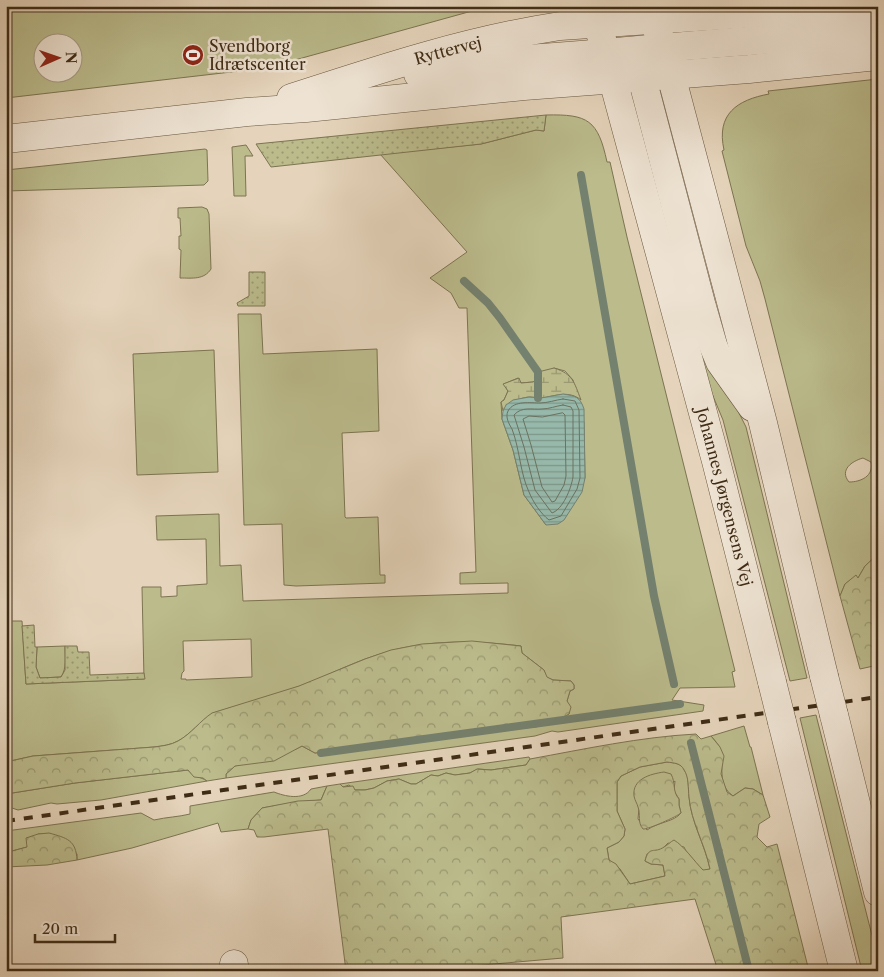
<svg xmlns="http://www.w3.org/2000/svg" width="884" height="977" font-family="'Libre Caslon Text',serif">
<style>
.grass{fill:#bbbb8c;stroke:#7d7451;fill-rule:evenodd}
.forest{fill:url(#forest-crowns);stroke:#7d7451;fill-rule:evenodd}
.wetland{fill:url(#wetland-marsh);stroke:#7d7451}
.park{fill:url(#park-dots);stroke:#7d7451}
.water{fill:url(#water-rules);stroke:#74816f}
.lines{fill:none;stroke-linecap:round;stroke-linejoin:round}
.shore{stroke:#6b7260;stroke-width:1}
.stream{stroke:#74816f;stroke-width:8}
.minor-casing{stroke:#68563f;stroke-width:29}
.minor{stroke:#eee3d3;stroke-width:28}
.rail{stroke:#3f2c16;stroke-width:4;stroke-dasharray:9 9;stroke-linecap:butt}
.minor-bridge-casing{stroke:#68563f;stroke-width:29;stroke-linecap:butt}
.minor-bridge{stroke:#eee3d3;stroke-width:28}
.labels{text-anchor:middle;stroke-width:5;stroke-linejoin:round;paint-order:stroke}
.poi-label{font-size:16px;fill:#3f2c16;stroke:#eee3d3;text-anchor:start}
.street-label{font-size:16px;fill:#3f2c16;stroke:#eee3d3}
</style>
<defs>
<pattern id="forest-crowns" width="20" height="18" patternUnits="userSpaceOnUse" patternTransform="scale(1.25)"><rect width="20" height="18" fill="#bbbb8c"/><path d="M2 6a3 3 0 1 1 6 0M12 15a3 3 0 1 1 6 0" fill="none" stroke="#999871"/></pattern>
<pattern id="wetland-marsh" width="20" height="14" patternUnits="userSpaceOnUse" patternTransform="scale(1.25)"><rect width="20" height="14" fill="#bbbb8c"/><path d="M1 5h8M5 5V1M11 12h8M15 12V8" fill="none" stroke="#999871"/></pattern>
<pattern id="park-dots" width="8" height="8" patternUnits="userSpaceOnUse" patternTransform="scale(1.25)"><rect width="8" height="8" fill="#bbbb8c"/><path d="M2 2h.1M6 6h.1" fill="none" stroke="#999871" stroke-width="1.8" stroke-linecap="round"/></pattern>
<pattern id="water-rules" width="6" height="5" patternUnits="userSpaceOnUse" patternTransform="scale(1.25)"><rect width="6" height="5" fill="#97b9ab"/><path d="M0 2.5h6" fill="none" stroke="#7d978a"/></pattern>
</defs>
<rect width="100%" height="100%" fill="#e5d4bb"/>
<filter id="stains"><feTurbulence type="fractalNoise" baseFrequency=".004" numOctaves="4"/><feColorMatrix values="0 0 0 0 .2 0 0 0 0 .09 0 0 0 0 .02 0 0 0 .5 -.17"/></filter>
<radialGradient id="worn" r=".72"><stop offset=".6" stop-color="#630" stop-opacity="0"/><stop offset="1" stop-color="#630" stop-opacity=".3"/></radialGradient>
<g class="grass">
<path d="M6 6H490L266 68 6 98ZM42 42H72V72H42Z"/>
<path d="M878 79V554L865 566 858 578H857L856 576 845 584 840 596 765 299 760 281 746 246 722 151 724 150C716 114 737 100 769 94L768 91ZM863 458 871 462C874 476 861 482 849 482 839 470 852 461 863 458Z"/>
<path d="M546 115C588 114 598 120 607 162H610L627 237 735 671 732 672 735 687 680 688 672 700 704 705 703 711 558 732 552 731 535 736 226 778V774L235 766 296 749 302 746 315 753 512 726C533 731 551 724 569 714L567 701 570 691 574 689V685L571 681 553 680 546 677 544 670 522 653 521 646C471 640 422 639 374 656 349 664 325 677 300 686 271 696 242 704 213 713 200 721 191 734 178 741 171 745 162 746 154 747L33 756 6 762V621H22L26 684 144 679 142 587H161V597L177 596V586L207 584 206 539 157 540 156 516 219 514 220 566 241 565 243 601 508 593V583L460 584V573L476 572 467 308H459L451 293 430 278 467 252 380 154 481 144 536 130 544 131ZM554 368 565 371 573 380 584 423 585 478 546 525 524 495 513 450 502 419 501 402 504 400 508 391 504 384 518 378 521 383 533 382ZM251 639 252 677 186 680V679H181L182 673 184 671 183 641Z"/>
<path d="M651 139 735 405 746 427 807 678 790 681 723 420 700 365 644 140Z"/>
<path d="M246 145 253 156H245L246 196H234L232 147Z"/>
<path d="M205 149 207 150 208 181 204 185 6 191V170Z"/>
<path d="M202 207 207 209 209 214 211 269C204 280 192 278 180 278L181 250 179 249V236H181L180 218H178V208Z"/>
<path d="M238 314H261L263 354 377 349 379 431 342 433 345 517 346 518 378 517 380 575H385V583L296 586 284 585 282 524 244 525Z"/>
<path d="M214 350 218 472 137 475 133 354Z"/>
<path d="M65 646C65 657 67 668 61 677L40 678 36 667 37 647Z"/>
<path d="M816 715 878 959V971H862L800 718Z"/>
<path d="M744 726 750 747H751L763 795 753 789 745 788 733 796C716 784 725 765 720 749 719 744 714 740 711 736Z"/>
<path d="M529 757 530 759 526 765 491 770 478 769 470 773 455 775 446 773 438 776 431 775 416 784H411L399 779 387 781 374 788 365 790H355L349 785 343 787 340 784Z"/>
<path d="M667 762C674 763 681 763 685 770 689 777 688 788 689 797 691 822 705 845 710 869L703 871 687 853 684 847 668 843 662 849 647 854 645 861 651 864 663 865 665 876 630 884 620 869 609 860 607 848 619 842 624 836 625 829 617 811V782L621 776 640 767ZM675 781 674 791 679 799V805L681 813C674 822 658 822 647 830L638 819 639 808Z"/>
<path d="M188 770C192 776 201 777 207 781L101 800 57 804 51 803 18 810 12 808 6 809V794L75 783Z"/>
<path d="M327 786 321 800 297 802 262 808 251 820 248 829 221 832 218 823 132 848 77 860V854C62 838 61 833 38 834L27 847 12 851 6 862V831L141 813 154 820C167 817 178 817 190 814V806L274 792C284 796 303 801 311 789Z"/>
</g>
<g class="forest">
<path d="M878 554V665L860 669 840 596 845 584 856 575 858 578 865 566Z"/>
<path d="M472 641 521 646 522 653 544 670 547 677 553 680 571 681 574 685V689L570 691 567 701 571 707 569 714C551 724 533 731 512 726L315 753 302 746 274 761 235 766 226 774V778L207 781 203 778 194 777 188 770 75 783 6 794V762L33 756 154 747C162 746 171 745 178 741 191 734 200 721 212 713L299 686 365 659 391 650 422 644Z"/>
<path d="M696 734 701 739 711 736 720 747 724 756 721 774 727 792 733 796 745 788 753 789 763 795 770 817 759 824 757 837 767 847 777 844 809 971H718L695 899 561 917 563 958 414 971H346L328 829 264 837H257L254 830 248 829 251 820 262 808 298 801 321 800 327 786 340 784 343 787 353 786 355 790H365L374 788 387 781 399 779 411 784H416L431 775 438 776 446 773 455 775 470 773 477 769 491 770 526 765 530 759C585 749 640 737 696 734ZM667 762C674 763 681 763 684 770 689 777 688 788 689 797 691 822 705 844 710 869L703 870C694 861 684 846 674 840 670 842 668 845 664 847 654 854 649 845 645 861L651 864 663 865 665 876 630 884 616 864 609 860 607 848 619 842 624 836 625 829 617 811V782L621 776 640 767Z"/>
<path d="M664 772 671 774C676 783 672 791 679 799V805L681 813C678 816 647 830 643 829 637 822 641 815 638 807 637 803 635 801 634 796 632 779 650 774 664 772Z"/>
<path d="M49 833C67 838 76 840 77 860L47 865 6 867V862L12 851 27 847 26 838 38 834Z"/>
</g>
<path class="wetland" d="M554 368C573 374 574 382 581 400 569 390 555 396 542 398 538 398 534 397 530 397 522 397 507 403 503 411L501 402 504 400 508 391 503 384 519 378 521 383 533 382 538 379V372Z"/>
<g class="park">
<path d="M546 115 544 131 536 130 481 144 271 167 256 144Z"/>
<path d="M249 272H265V306H238L237 303 249 296Z"/>
<path d="M34 625 35 647H37L36 667 40 678 61 677 65 670V646H77L78 652H89L90 675 144 673 145 679 26 684 22 626Z"/>
</g>
<path class="water" d="M563 394C576 396 580 397 584 409L585 478 582 492 564 520 558 524 546 525 524 495 513 450 502 419 503 411 506 405 513 400 529 397 541 398Z"/>
<g class="lines">
<g class="shore">
<path d="M563 399 575 401 579 410 580 478 577 489 561 516 549 520C541 514 533 502 529 492 520 473 520 450 512 429 509 424 505 417 508 411 514 400 531 403 540 403 548 403 555 400 563 399Z"/>
<path d="M563 405 571 407 573 411V477C571 489 563 509 552 513L535 490 524 447 514 415C522 406 532 410 542 409 549 409 556 406 563 405Z"/>
<path d="M563 413 565 415 566 476 564 485 555 501 552 502 542 487 531 445 523 419 529 416 542 417Z"/>
</g>
<g class="stream">
<path d="M581 175 654 596 674 684"/>
<path d="M464 281 488 303 500 318 538 372V398"/>
<path d="M691 743 749 971"/>
<path d="M321 753 680 704"/>
</g>
<g class="minor-casing">
<g id="minor">
<path id="s1" d="M593 6 716 461 772 682"/>
<path d="M650 6 671 75 763 423 824 676"/>
<path d="M637 59 702 307 713 345 720 362 752 407"/>
<path d="M418 74C479 61 543 58 606 53 696 44 787 38 878 32"/>
<path id="s2" d="M291 98C380 69 468 40 560 26L803 10H855L878 13"/>
<path d="M6 139 247 112 306 108 524 86 749 69 878 56"/>
<path d="M834 715 878 892"/>
<path d="M782 722 844 971"/>
<path d="M233 971 234 964"/>
</g>
</g>
<use href="#minor" class="minor"/>
<path class="rail" d="M6 821 878 697"/>
<g class="minor-bridge-casing">
<g id="minor-bridge">
<path d="M824 676 834 715"/>
<path d="M772 682 782 722"/>
</g>
</g>
<use href="#minor-bridge" class="minor-bridge"/>
</g>
<defs>
<g id="stadium-disc" transform="scale(1.125)"><circle r="9.5" fill="#8f2418" stroke="#eee3d3"/><path d="M0-5a6.5 5 0 1 0 0 10a6.5 5 0 1 0 0-10ZM-3.5-1.8h7v3.6h-7Z" fill="#fff"/></g>
</defs>
<g fill-rule="evenodd">
<use href="#stadium-disc" x="193" y="55"/>
</g>
<g class="labels">
<g class="poi-label">
<text x="209" y="52">Svendborg<tspan x="209" dy="18">Idrætscenter</tspan></text>
</g>
<g class="street-label">
<text dy="6" stroke="none"><textPath href="#s2" startOffset="164">Ryttervej</textPath></text>
<text dy="6" stroke="none"><textPath href="#s1" startOffset="508">Johannes Jørgensens Vej</textPath></text>
</g>
</g>
<rect width="884" height="977" fill="none" stroke="#e5d4bb" stroke-width="25"/>
<rect x="8" y="8" width="869" height="962" fill="none" stroke="#3f2c16" stroke-width="2.5"/>
<rect x="12" y="12" width="859" height="952" fill="none" stroke="#3f2c16"/>
<g transform="translate(58 58) rotate(88)"><circle r="24" fill="#eee3d3" stroke="#a89a87"/>
<path d="M0-4L9 19L0 12L-9 19Z" fill="#8f2418"/>
<text y="-8" font-size="14" font-weight="bold" text-anchor="middle" fill="#3f2c16">N</text>
</g>
<path d="M35 934v8h80v-8" fill="none" stroke="#3f2c16" stroke-width="2.5"/>
<text x="42" y="934" font-size="15" fill="#3f2c16" stroke="#eee3d3" stroke-width="4" paint-order="stroke">20 m</text>
<rect width="100%" height="100%" filter="url(#stains)"/>
<rect width="100%" height="100%" fill="url(#worn)"/>
</svg>
